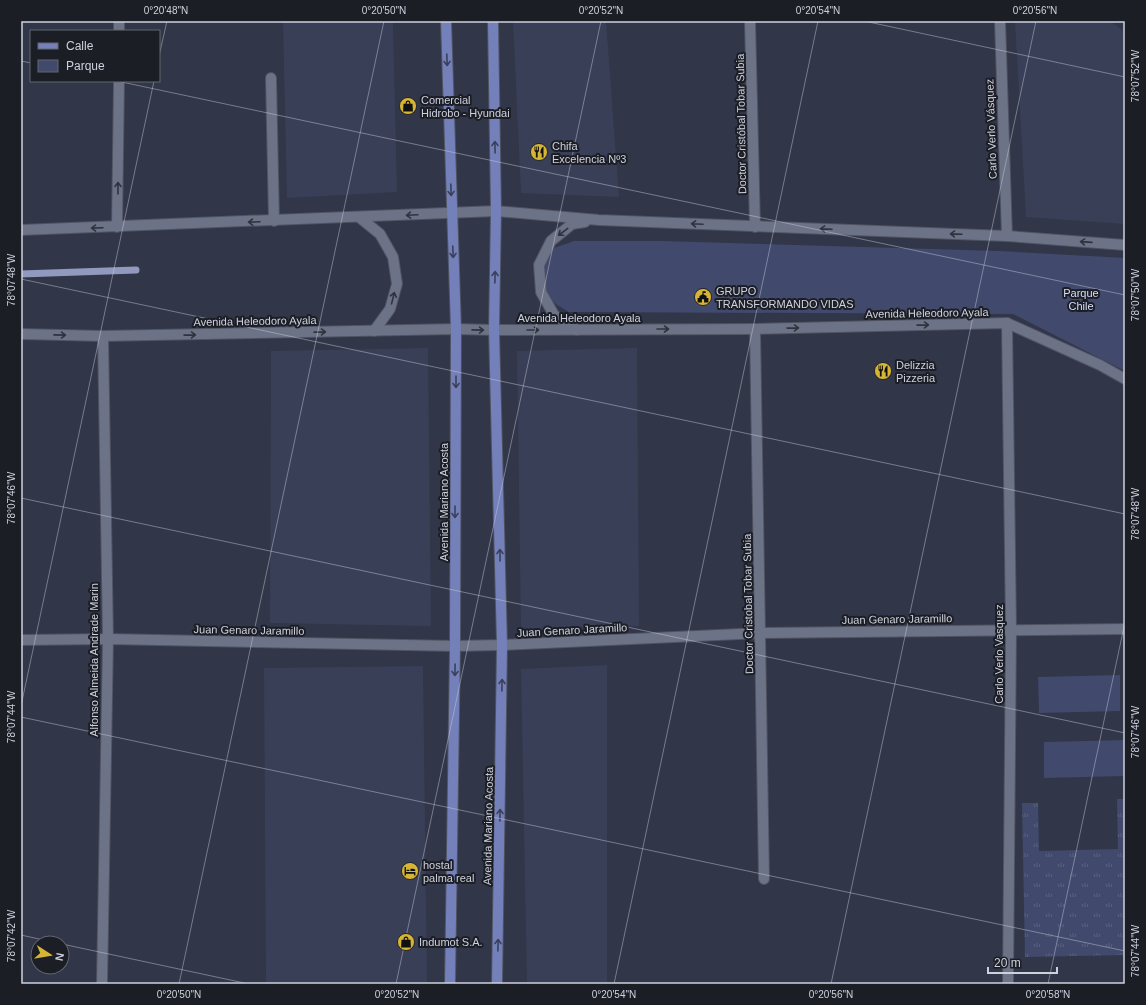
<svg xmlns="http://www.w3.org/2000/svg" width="1146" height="1005" font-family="Arial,sans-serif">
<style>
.built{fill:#393f57}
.grass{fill:url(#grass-tufts)}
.park{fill:#41496c}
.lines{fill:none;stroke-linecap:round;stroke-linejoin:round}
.stream{stroke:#919abe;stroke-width:7}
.lane-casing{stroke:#4f5362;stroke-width:12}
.street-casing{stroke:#4f5362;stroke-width:12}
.secondary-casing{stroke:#4f5362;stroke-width:12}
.primary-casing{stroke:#4f5362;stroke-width:12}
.lane{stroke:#6d7387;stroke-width:10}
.street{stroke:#6d7387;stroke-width:10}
.secondary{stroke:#6d7387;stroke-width:10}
.primary{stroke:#7480ba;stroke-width:10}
.oneway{stroke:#3b405a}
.oneway2{stroke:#30333e}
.ticks{fill:none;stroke:#ced1dd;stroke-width:1;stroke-opacity:0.45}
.labels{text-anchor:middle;stroke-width:4;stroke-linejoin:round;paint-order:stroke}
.poi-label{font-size:11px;fill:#ced1dd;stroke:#1c1e26;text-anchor:start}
.street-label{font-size:11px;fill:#ced1dd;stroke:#1c1e26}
.park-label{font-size:11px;fill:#d7dffc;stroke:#1c1e26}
.neatline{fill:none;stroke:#ced1dd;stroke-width:1.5}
.ticks-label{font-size:10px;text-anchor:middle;fill:#ced1dd}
</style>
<defs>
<pattern id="grass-tufts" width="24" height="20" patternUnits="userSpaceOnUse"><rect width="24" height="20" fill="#41496c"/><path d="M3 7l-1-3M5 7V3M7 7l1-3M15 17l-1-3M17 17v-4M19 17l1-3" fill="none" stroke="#5b6281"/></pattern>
</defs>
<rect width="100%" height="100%" fill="#313648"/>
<g class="built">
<path d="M283 21H393L397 192 287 198Z"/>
<path d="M513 21H606L619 197 521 193Z"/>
<path d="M1015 21H1110L1125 32V224L1026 217Z"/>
<path d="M428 348 431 626 270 623 271 351Z"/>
<path d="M637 348 639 626 521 630 517 351Z"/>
<path d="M607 665V984H527L521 669Z"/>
<path d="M423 666 427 984H266L264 668Z"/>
</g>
<path class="grass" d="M1117 799H1125V955L1025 957 1022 803H1038L1039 851 1118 849Z"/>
<g class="park">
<path d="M574 241H662L1000 251 1125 258V371L1013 314 569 312 557 305 547 295 543 277 546 260 554 248Z"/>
<path d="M1120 675V711L1039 713 1038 677Z"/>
<path d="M1125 740V776L1044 778V742Z"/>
</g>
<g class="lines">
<path class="stream" d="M21 274 136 270"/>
<g class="lane-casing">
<path id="lane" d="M271 78 274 221"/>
</g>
<g class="street-casing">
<g id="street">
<path d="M750 21 755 227"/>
<path d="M1000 21 1007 236"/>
<path d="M119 31V21"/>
<path d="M496 211 599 220 1007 236 1125 245"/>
<path d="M117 227 119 81"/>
<path d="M1007 323 1011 630 1008 984"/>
<path d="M755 329 764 879"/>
<path d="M494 330 755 329 1007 323 1100 365 1125 379"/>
<path d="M577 330 554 315 541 292 539 265 551 241 572 224 585 222"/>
<path d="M21 640 108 639 455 646 502 645 761 633 1125 629"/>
<path d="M102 984 108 639 103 336"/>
</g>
</g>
<g class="secondary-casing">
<g id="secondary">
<path d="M359 217 380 234 393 257 397 284 390 309 374 331"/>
<path d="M21 230 496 211"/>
<path d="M21 334 103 336 456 329 494 330"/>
</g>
</g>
<g class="primary-casing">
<g id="primary">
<path d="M446 21 456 329 455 646 450 984"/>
<path d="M493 21 496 211 494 330 502 645 497 984"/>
</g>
</g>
<use href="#lane" class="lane"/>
<use href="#street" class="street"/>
<use href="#secondary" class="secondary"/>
<use href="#primary" class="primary"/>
</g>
<defs><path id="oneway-shaft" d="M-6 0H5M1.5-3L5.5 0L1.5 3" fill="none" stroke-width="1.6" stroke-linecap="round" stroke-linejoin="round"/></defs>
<g class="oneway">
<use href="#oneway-shaft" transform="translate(447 60) rotate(88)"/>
<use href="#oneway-shaft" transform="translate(495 147) rotate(-91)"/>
<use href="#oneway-shaft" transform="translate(451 190) rotate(88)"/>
<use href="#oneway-shaft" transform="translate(453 252) rotate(88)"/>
<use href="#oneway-shaft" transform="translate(495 277) rotate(-89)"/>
<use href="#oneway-shaft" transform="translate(456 382) rotate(90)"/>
<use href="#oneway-shaft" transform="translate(455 512) rotate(90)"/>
<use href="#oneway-shaft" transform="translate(500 555) rotate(-91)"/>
<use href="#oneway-shaft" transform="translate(455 670) rotate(91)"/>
<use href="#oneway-shaft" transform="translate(502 685) rotate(-89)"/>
<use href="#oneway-shaft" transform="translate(500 815) rotate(-89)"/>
<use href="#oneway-shaft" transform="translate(498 945) rotate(-89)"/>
</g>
<g class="oneway2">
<use href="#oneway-shaft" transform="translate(118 188) rotate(-90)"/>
<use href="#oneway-shaft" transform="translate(412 215) rotate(177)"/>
<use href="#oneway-shaft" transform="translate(254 222) rotate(178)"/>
<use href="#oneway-shaft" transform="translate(697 224) rotate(-177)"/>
<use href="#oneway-shaft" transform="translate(97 228) rotate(178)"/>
<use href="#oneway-shaft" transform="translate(826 229) rotate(-178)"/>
<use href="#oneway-shaft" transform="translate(563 232) rotate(143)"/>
<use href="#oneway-shaft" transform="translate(956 234) rotate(-178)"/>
<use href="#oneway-shaft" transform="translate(1086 242) rotate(-176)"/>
<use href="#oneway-shaft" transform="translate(393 298) rotate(-76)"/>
<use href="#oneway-shaft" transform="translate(923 325) rotate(-1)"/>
<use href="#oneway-shaft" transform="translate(793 328) rotate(-1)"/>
<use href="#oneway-shaft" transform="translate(663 329)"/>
<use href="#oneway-shaft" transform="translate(478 330) rotate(1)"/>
<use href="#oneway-shaft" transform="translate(533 330)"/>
<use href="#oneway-shaft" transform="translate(320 332) rotate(-1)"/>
<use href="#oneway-shaft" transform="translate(60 335) rotate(1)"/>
<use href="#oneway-shaft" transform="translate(190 335) rotate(-1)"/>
</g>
<path class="ticks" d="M864 21 1125 77M159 56 167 21M21 61 31 63M117 81 1125 295M21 279 1125 514M21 498 1125 733M21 706 154 81M21 717 1125 951M21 935 57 943M62 944 249 984M179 984 384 21M396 984 601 21M614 984 818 21M831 984 1036 21M1048 984 1125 622"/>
<defs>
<g id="shop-disc" transform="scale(0.9)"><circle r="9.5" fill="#d6b534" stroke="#1c1e26"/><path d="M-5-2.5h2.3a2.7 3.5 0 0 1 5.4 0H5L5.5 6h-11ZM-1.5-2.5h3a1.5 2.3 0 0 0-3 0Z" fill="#111"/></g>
<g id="restaurant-disc" transform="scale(0.9)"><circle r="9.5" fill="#d6b534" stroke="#1c1e26"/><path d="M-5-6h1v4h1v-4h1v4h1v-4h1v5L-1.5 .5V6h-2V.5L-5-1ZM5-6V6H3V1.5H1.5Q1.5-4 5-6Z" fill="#111"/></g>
<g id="civic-disc" transform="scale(0.9)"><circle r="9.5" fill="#d6b534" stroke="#1c1e26"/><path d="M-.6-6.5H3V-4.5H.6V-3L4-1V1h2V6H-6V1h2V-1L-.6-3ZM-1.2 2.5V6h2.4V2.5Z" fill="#111"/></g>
<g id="hotel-disc" transform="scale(0.9)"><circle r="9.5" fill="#d6b534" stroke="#1c1e26"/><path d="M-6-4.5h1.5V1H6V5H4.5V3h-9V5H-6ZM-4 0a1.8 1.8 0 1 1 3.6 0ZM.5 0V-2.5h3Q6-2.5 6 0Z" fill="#111"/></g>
</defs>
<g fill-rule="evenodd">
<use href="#shop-disc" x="408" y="106"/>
<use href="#restaurant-disc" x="539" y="152"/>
<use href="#civic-disc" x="703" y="297"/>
<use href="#restaurant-disc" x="883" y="371"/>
<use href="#hotel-disc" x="410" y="871"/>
<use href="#shop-disc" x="406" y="942"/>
</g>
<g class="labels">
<g class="poi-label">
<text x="421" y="104">Comercial<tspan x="421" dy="13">Hidrobo - Hyundai</tspan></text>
<text x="552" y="150">Chifa<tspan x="552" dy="13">Excelencia Nº3</tspan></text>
<text x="716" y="295">GRUPO<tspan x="716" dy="13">TRANSFORMANDO VIDAS</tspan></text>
<text x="896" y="369">Delizzia<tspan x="896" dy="13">Pizzeria</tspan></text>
<text x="423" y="869">hostal<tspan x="423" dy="13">palma real</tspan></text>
<text x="419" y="946">Indumot S.A.</text>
</g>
<g class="street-label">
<text transform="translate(741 124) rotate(-91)" y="4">Doctor Cristóbal Tobar Subia</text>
<text transform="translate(991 129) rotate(-92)" y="4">Carlo Verlo Vásquez</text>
<text transform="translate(927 313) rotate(-1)" y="4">Avenida Heleodoro Ayala</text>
<text x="579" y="322">Avenida Heleodoro Ayala</text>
<text transform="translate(255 321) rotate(-1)" y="4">Avenida Heleodoro Ayala</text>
<text transform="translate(444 502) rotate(-90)" y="4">Avenida Mariano Acosta</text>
<text transform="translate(748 604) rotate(-91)" y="4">Doctor Cristobal Tobar Subia</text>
<text transform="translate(897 619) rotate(-1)" y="4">Juan Genaro Jaramillo</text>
<text transform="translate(249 630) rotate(1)" y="4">Juan Genaro Jaramillo</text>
<text transform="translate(572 630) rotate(-3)" y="4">Juan Genaro Jaramillo</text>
<text transform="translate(999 654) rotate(-90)" y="4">Carlo Verlo Vasquez</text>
<text transform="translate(94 660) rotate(-90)" y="4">Alfonso Almeida Andrade Marin</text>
<text transform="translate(488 826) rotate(-89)" y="4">Avenida Mariano Acosta</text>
</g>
<g class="park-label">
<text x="1081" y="297">Parque<tspan x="1081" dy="13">Chile</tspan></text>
</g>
</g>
<rect width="1146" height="1005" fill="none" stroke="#1c1e26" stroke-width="44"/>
<rect x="30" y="30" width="130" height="52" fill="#1c1e26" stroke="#63666f"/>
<rect x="38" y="43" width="20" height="6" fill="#7480ba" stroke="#63666f"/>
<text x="66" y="50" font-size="12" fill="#ced1dd">Calle</text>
<rect x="38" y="60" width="20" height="12" fill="#41496c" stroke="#63666f"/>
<text x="66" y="70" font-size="12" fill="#ced1dd">Parque</text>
<g transform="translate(50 955) rotate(102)"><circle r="19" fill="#1c1e26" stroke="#63666f"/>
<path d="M0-3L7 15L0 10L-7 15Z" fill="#d6b534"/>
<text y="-6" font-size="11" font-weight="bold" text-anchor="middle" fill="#ced1dd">N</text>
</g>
<path d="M988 967v6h69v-6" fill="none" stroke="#ced1dd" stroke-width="2"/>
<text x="994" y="967" font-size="12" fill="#ced1dd" stroke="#1c1e26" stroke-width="3" paint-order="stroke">20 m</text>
<rect x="22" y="22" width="1102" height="961" class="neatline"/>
<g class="ticks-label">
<text x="166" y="14">0°20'48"N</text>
<text x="384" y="14">0°20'50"N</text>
<text x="601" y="14">0°20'52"N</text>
<text x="818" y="14">0°20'54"N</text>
<text x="1035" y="14">0°20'56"N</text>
<text transform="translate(1135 76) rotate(-90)" y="4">78°07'52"W</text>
<text transform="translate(11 280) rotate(-90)" y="4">78°07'48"W</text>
<text transform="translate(1135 295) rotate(-90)" y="4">78°07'50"W</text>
<text transform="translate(11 498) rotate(-90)" y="4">78°07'46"W</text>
<text transform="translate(1135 514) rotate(-90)" y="4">78°07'48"W</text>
<text transform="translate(11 717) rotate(-90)" y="4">78°07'44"W</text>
<text transform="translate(1135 732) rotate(-90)" y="4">78°07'46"W</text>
<text transform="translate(11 936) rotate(-90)" y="4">78°07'42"W</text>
<text transform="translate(1135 951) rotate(-90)" y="4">78°07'44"W</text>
<text x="179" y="998">0°20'50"N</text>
<text x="397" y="998">0°20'52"N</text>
<text x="614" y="998">0°20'54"N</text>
<text x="831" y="998">0°20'56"N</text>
<text x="1048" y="998">0°20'58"N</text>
</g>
</svg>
